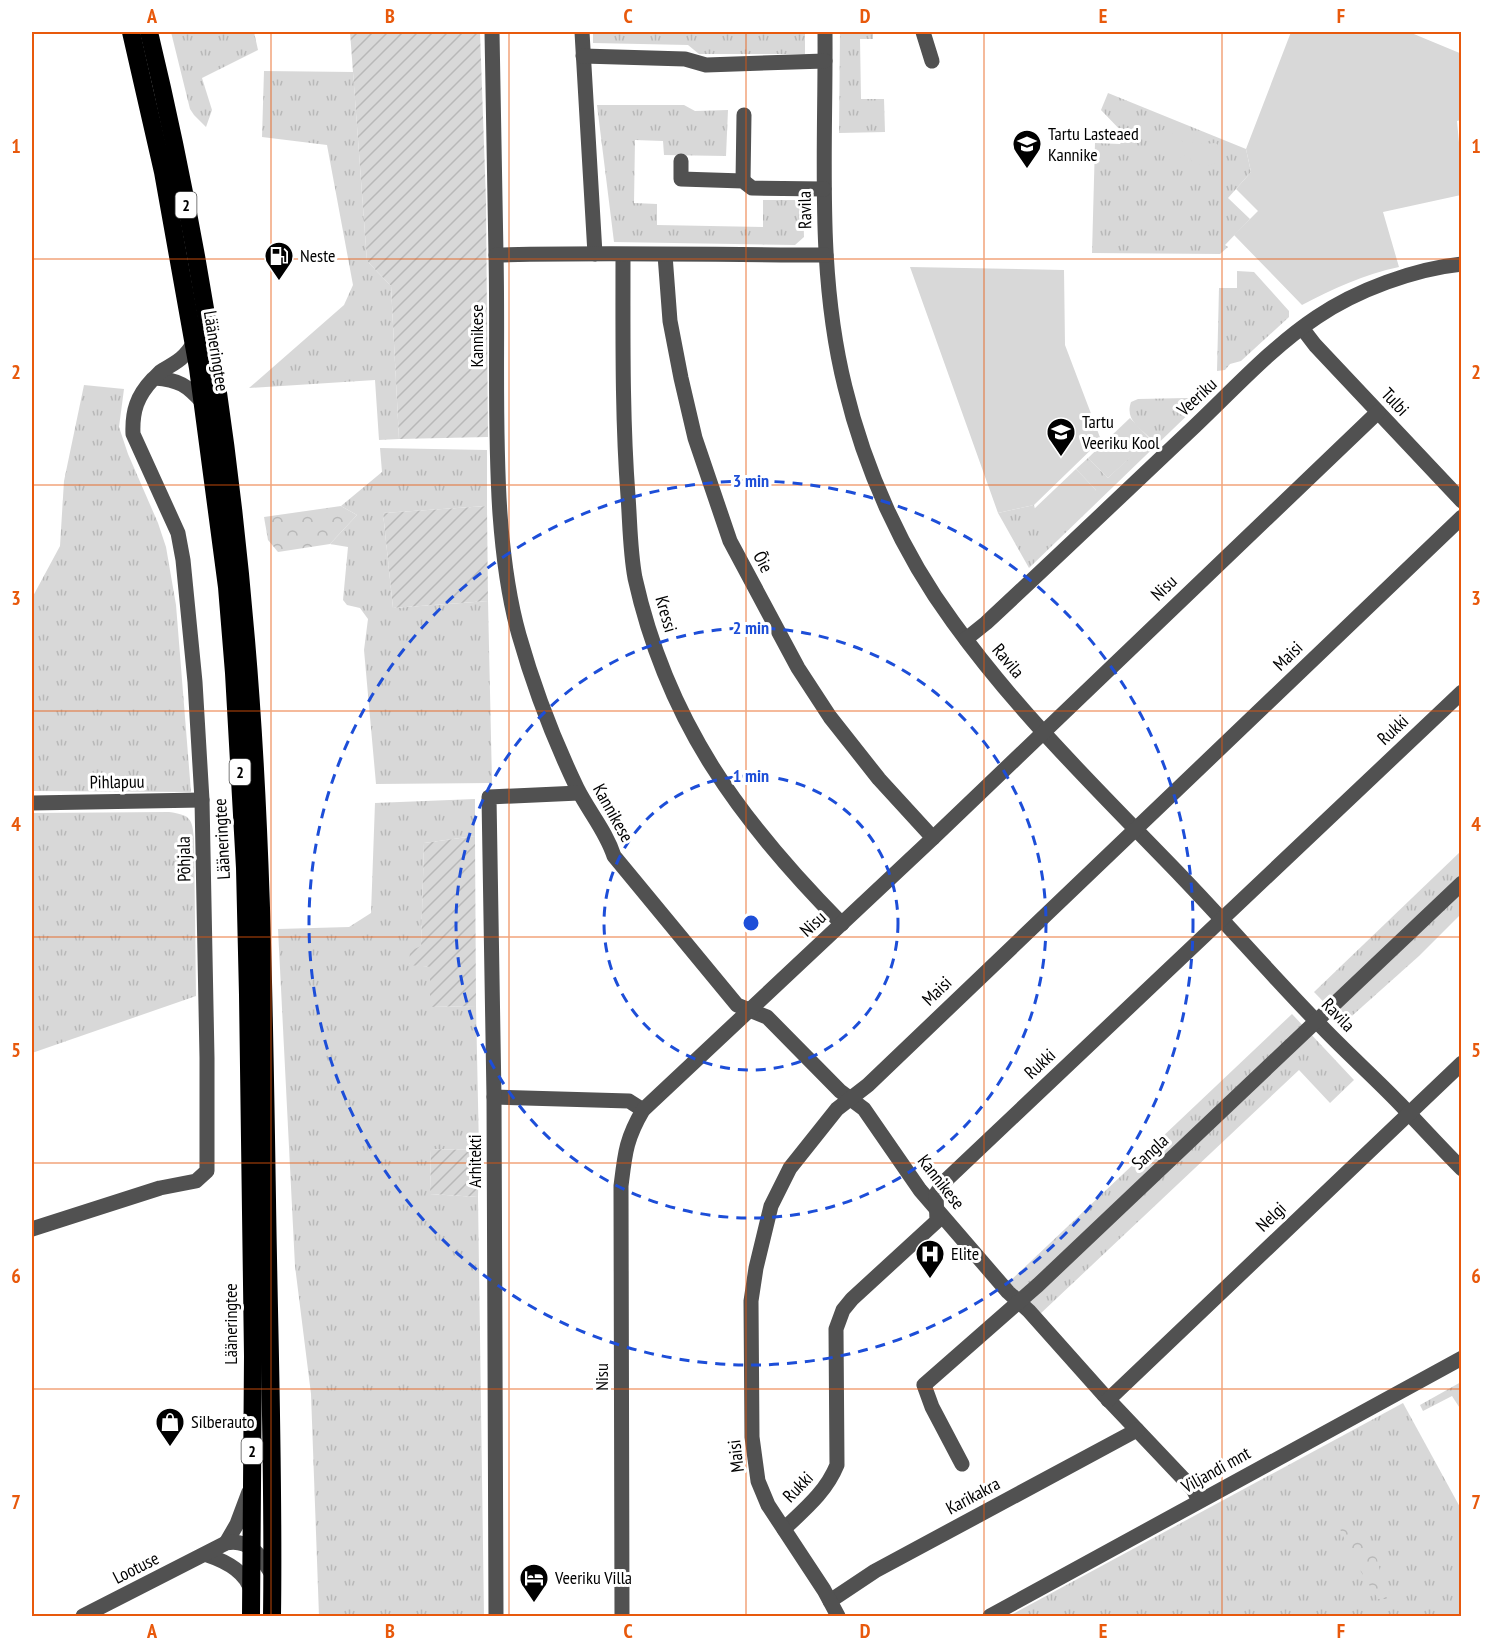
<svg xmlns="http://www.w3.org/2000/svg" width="1493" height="1648" font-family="'PT Sans Narrow',sans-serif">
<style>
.grass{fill:url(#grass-tufts)}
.forest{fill:url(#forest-crowns)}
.park{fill:#d8d8d8}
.garden{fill:url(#garden-furrows)}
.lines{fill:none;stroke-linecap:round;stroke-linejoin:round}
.minor{stroke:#515151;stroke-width:15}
.highway{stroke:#000;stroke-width:18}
.grid{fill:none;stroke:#e8590c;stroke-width:1.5;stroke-opacity:0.55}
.ring{fill:none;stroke:#1d4ed8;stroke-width:3;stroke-dasharray:10 8}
.labels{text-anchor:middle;stroke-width:6;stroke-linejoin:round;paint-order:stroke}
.shield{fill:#fff;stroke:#4c4c4c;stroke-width:1.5}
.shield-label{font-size:16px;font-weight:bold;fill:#000}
.poi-label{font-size:18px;fill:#000;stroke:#fff;text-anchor:start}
.street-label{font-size:18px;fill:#000;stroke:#fff}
.centre{fill:#1d4ed8;stroke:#fff;stroke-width:3}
.ring-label{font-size:18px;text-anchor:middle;font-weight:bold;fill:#1d4ed8;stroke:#fff;stroke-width:6;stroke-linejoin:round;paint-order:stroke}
.neatline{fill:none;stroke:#e8590c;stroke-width:2}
.grid-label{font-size:20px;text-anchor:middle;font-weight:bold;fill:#e8590c}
</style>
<defs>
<pattern id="grass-tufts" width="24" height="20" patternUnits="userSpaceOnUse" patternTransform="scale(1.5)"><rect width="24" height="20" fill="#d8d8d8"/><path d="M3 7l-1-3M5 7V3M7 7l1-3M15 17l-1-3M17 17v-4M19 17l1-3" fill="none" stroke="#b8b8b8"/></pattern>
<pattern id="forest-crowns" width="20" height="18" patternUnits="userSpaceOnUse" patternTransform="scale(1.5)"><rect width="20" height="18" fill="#d8d8d8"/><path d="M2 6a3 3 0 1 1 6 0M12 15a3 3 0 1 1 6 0" fill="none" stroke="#b8b8b8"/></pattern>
<pattern id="garden-furrows" width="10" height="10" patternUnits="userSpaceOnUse" patternTransform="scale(1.5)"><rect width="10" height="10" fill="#d8d8d8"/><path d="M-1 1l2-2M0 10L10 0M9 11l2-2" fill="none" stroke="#b8b8b8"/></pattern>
</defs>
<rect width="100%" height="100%" fill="#fff"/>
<g class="grass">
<path d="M171 32H254L258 50 202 78 212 110 206 127 194 115 190 109Z"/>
<path d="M593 32H805V54H699L688 45 593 43Z"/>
<path d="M840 32H873V39H860L861 99H884L885 132 839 133Z"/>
<path d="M264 71 353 72 367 261 391 286 399 439 379 440 375 380 249 388 344 305 353 285 327 145 262 137Z"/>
<path d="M1108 93 1246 149 1251 172 1228 198 1250 219 1225 245 1228 247 1220 254 1092 253 1095 143 1120 144 1126 136 1101 110Z"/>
<path d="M597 105H684L695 111 728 110 726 156 664 155 663 141 635 140 634 203 657 204V225L763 227V200H803L804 237 795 245 614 242Z"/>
<path d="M1237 271 1254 272 1289 311V317L1241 361 1230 364 1225 370 1217 371 1219 288H1237Z"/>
<path d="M84 385 124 389 119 427 128 454 158 523 166 547 176 605 191 792 32 791V598L60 546 64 481Z"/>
<path d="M1187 398 1201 402 1029 568 998 513 1034 505 1035 509 1096 490 1076 469 1088 458 1108 478 1150 438C1138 427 1125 419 1131 402L1138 399Z"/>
<path d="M380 448 487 450V506L383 513 393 608 488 601 492 783 376 784 364 650 368 619 360 608 347 605 343 600 348 547 330 544 357 515 341 506 382 472Z"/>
<path d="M475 799V836L424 843 421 947 409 964 430 967V1007L476 1006 479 1150 431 1149 430 1194 478 1197 484 1616H319L311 1394 295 1266 278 929 349 927 371 913 375 803Z"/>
<path d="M169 812C191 815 192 819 194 839L196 996 32 1053V813Z"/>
<path d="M1461 851V914L1419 956 1344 1023 1314 992Z"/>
<path d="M1292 1014 1354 1080 1330 1103 1299 1070 1039 1315 1009 1282Z"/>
<path d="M1461 1382V1410L1452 1396 1423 1411 1420 1405Z"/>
<path d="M1403 1403 1461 1509V1616H1009Z"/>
</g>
<g class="forest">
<path d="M341 506 357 515 330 544 278 552 268 540 264 517Z"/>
<path d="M1349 1522 1377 1559 1387 1599H1378L1355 1562 1340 1529Z"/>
</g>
<g class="park">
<path d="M1291 32H1409L1462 54 1461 120 1457 121 1461 164V195L1383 212 1399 267C1364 274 1333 289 1302 305L1234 235 1258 211 1236 189 1251 172 1246 149Z"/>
<path d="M1165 129 1184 142 1202 144 1216 143 1222 150C1223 166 1206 168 1193 163L1188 155 1170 160 1152 148 1151 141 1153 134Z"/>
<path d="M910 267 1064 270 1065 345 1101 440 1034 505 998 513Z"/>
<path d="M1130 418 1150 439 1108 478 1088 458Z"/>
<path d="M1076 469 1096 490 1054 529 1034 509Z"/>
</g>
<g class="garden">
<path d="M350 32H480L486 201 488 437 399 439 391 286 367 261Z"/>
<path d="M487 506 488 601 393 608 383 513Z"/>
<path d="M475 836 476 1006 430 1007V967L409 965 410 951 421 946 424 843Z"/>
<path d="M431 1149 479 1150 478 1197 430 1194Z"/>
</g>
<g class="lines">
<g class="minor">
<path d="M492 32 496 255"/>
<path d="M582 32 595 254"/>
<path d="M825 32C826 150 816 271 845 387 865 470 902 553 953 622 1020 715 1103 795 1182 877 1229 926 1274 978 1322 1027 1348 1054 1375 1078 1400 1104 1421 1126 1441 1148 1462 1169"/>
<path d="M923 32 932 61"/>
<path d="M583 56 685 59 706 65 825 61"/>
<path d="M681 161V179L743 181 752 188 824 189"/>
<path d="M743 181 744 115"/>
<path d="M623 255C623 335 622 416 628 496 630 523 630 551 635 578 667 722 740 821 842 924"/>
<path d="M665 255 670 321 681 378 695 438 730 541 798 668 830 717 879 779 933 838"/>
<path d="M826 255C716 255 606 252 496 255 498 341 494 428 500 514 503 555 508 596 519 635 534 688 554 740 577 788 589 812 606 831 614 856L737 1005 767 1017 840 1091 864 1109 920 1190 1008 1292 1029 1311 1103 1394 1193 1489 1199 1501"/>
<path d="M1302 328 1315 345 1462 501"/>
<path d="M155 378C179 380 187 385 203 403"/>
<path d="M966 639 986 623C1056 558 1125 492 1195 426 1234 389 1272 347 1317 317 1357 290 1414 269 1462 264"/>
<path d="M32 803 202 800"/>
<path d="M494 1097 629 1101 643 1110"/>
<path d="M32 1229 160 1188 196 1181 207 1171V1058L202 800 195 682 183 560 178 533 133 434C132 411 137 396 153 379 157 376 159 372 163 370 177 362 186 357 194 342"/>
<path d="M1108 1400 1462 1063"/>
<path d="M962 1464 932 1407 924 1385 1038 1285 1462 883"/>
<path d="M784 1529C805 1509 826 1492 837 1465L836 1329 843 1310 852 1299 937 1221 936 1194 943 1183 1462 692"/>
<path d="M226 1543 237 1524 249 1492"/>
<path d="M207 1555C225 1561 246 1571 251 1591"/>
<path d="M830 1601 875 1571 1137 1430"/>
<path d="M83 1616 226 1543C251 1538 262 1558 273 1576"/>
<path d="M496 1616 494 1097 489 797 579 793"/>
<path d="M622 1616 621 1186C625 1153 626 1139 643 1110L933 838 1378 412"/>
<path d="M838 1616 824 1590 768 1505 758 1481 752 1437 751 1301 756 1268 771 1206 790 1168 837 1109 868 1085 1462 517"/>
<path d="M990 1616 1462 1358"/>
</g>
<g class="highway">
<path d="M131 32 163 172 198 368 227 587 234 673 245 868 248 995 253 1356 251 1616"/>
<path d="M149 32C197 231 229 435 246 640 262 826 264 1013 267 1200 269 1339 274 1478 272 1616"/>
</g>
</g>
<path class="grid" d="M271 32V1616M509 32V1616M746 32V1616M984 32V1616M1222 32V1616M32 259H1462M32 485H1462M32 711H1462M32 937H1462M32 1163H1462M32 1389H1462"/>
<g class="ring">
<circle cx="751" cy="923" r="147"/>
<circle cx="751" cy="923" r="295"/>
<circle cx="751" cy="923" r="442"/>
</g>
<defs>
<g id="school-pin" transform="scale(1.5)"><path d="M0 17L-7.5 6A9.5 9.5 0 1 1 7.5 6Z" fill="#000" stroke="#fff"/><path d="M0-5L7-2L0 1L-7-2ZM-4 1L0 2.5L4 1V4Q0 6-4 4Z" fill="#fff"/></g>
<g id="fuel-pin" transform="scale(1.5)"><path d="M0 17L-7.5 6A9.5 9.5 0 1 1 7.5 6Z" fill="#000" stroke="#fff"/><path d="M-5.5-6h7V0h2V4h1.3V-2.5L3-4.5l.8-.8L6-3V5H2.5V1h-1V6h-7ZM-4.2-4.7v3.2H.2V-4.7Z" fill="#fff"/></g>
<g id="hospital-pin" transform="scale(1.5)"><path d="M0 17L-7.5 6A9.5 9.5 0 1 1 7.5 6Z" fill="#000" stroke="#fff"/><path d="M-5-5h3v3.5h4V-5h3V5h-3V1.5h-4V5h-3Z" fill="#fff"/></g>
<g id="shop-pin" transform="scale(1.5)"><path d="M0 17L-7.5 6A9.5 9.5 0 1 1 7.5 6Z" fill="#000" stroke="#fff"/><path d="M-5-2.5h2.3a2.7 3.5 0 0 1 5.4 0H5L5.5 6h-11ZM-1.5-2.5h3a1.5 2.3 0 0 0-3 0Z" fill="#fff"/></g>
<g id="hotel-pin" transform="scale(1.5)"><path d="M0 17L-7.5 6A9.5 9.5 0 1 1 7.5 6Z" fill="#000" stroke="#fff"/><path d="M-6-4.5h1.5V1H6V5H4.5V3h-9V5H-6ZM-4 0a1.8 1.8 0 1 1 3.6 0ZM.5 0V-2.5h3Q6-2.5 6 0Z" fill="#fff"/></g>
</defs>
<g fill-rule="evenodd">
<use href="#school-pin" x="1027" y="144"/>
<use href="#fuel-pin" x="279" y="256"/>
<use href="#school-pin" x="1061" y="432"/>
<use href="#hospital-pin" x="930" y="1254"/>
<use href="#shop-pin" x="170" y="1422"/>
<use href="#hotel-pin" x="534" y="1578"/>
</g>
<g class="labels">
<g class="shield">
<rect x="175.5" y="192" width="21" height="26" rx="4.5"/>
<rect x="229.5" y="759" width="21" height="26" rx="4.5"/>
<rect x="241.5" y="1438" width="21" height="26" rx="4.5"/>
</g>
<g class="shield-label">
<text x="186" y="211">2</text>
<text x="240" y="778">2</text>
<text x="252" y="1457">2</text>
</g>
<g class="poi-label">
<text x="1048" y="140">Tartu Lasteaed<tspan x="1048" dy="21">Kannike</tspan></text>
<text x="300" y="262">Neste</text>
<text x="1082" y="428">Tartu<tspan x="1082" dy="21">Veeriku Kool</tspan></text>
<text x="951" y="1260">Elite</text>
<text x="191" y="1428">Silberauto</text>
<text x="555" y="1584">Veeriku Villa</text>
</g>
<g class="street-label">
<text transform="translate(805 210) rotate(-91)" y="6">Ravila</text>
<text transform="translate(477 336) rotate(-90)" y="6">Kannikese</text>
<text transform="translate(216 351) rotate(81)" y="6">Lääneringtee</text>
<text transform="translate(1197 397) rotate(-43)" y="6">Veeriku</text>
<text transform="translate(1395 402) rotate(47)" y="6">Tulbi</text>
<text transform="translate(763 562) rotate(63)" y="6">Õie</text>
<text transform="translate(1164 588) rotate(-44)" y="6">Nisu</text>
<text transform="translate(666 614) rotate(74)" y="6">Kressi</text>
<text transform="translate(1288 656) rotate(-44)" y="6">Maisi</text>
<text transform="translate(1008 661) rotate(50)" y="6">Ravila</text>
<text transform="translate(1393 730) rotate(-43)" y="6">Rukki</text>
<text transform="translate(117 782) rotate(-1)" y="6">Pihlapuu</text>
<text transform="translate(613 813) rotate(61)" y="6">Kannikese</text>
<text transform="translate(222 839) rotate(-93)" y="6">Lääneringtee</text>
<text transform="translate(184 859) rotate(-91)" y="6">Põhjala</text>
<text transform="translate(813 924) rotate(-43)" y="6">Nisu</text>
<text transform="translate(937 991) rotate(-44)" y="6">Maisi</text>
<text transform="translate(1338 1015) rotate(46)" y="6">Ravila</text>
<text transform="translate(1040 1064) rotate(-43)" y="6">Rukki</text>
<text transform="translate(1150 1152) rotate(-43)" y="6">Sangla</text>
<text transform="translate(475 1161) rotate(-90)" y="6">Arhitekti</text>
<text transform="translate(941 1182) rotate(52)" y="6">Kannikese</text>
<text transform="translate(1271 1217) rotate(-44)" y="6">Nelgi</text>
<text transform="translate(231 1324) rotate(-90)" y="6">Lääneringtee</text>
<text transform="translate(602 1377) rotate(-90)" y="6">Nisu</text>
<text transform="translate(736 1456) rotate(-97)" y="6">Maisi</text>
<text transform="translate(1216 1470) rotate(-29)" y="6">Viljandi mnt</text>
<text transform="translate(798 1487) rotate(-46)" y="6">Rukki</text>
<text transform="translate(973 1496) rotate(-28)" y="6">Karikakra</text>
<text transform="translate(136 1568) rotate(-27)" y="6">Lootuse</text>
</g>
</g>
<circle cx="751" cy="923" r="9" class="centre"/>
<g class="ring-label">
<text x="751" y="487">3 min</text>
<text x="751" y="634">2 min</text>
<text x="751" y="782">1 min</text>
</g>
<rect width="1493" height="1648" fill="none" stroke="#ffffff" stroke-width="66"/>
<rect x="33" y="33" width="1427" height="1582" class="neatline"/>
<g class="grid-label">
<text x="152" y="23">A</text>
<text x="390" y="23">B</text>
<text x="628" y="23">C</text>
<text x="865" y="23">D</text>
<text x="1103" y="23">E</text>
<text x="1341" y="23">F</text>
<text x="16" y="153">1</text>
<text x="1476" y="153">1</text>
<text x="16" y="379">2</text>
<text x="1476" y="379">2</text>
<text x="16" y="605">3</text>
<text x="1476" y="605">3</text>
<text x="16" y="831">4</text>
<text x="1476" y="831">4</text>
<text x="16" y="1057">5</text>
<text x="1476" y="1057">5</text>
<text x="16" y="1283">6</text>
<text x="1476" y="1283">6</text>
<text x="16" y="1509">7</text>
<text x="1476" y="1509">7</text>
<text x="152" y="1638">A</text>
<text x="390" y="1638">B</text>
<text x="628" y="1638">C</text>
<text x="865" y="1638">D</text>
<text x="1103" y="1638">E</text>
<text x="1341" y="1638">F</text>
</g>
</svg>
